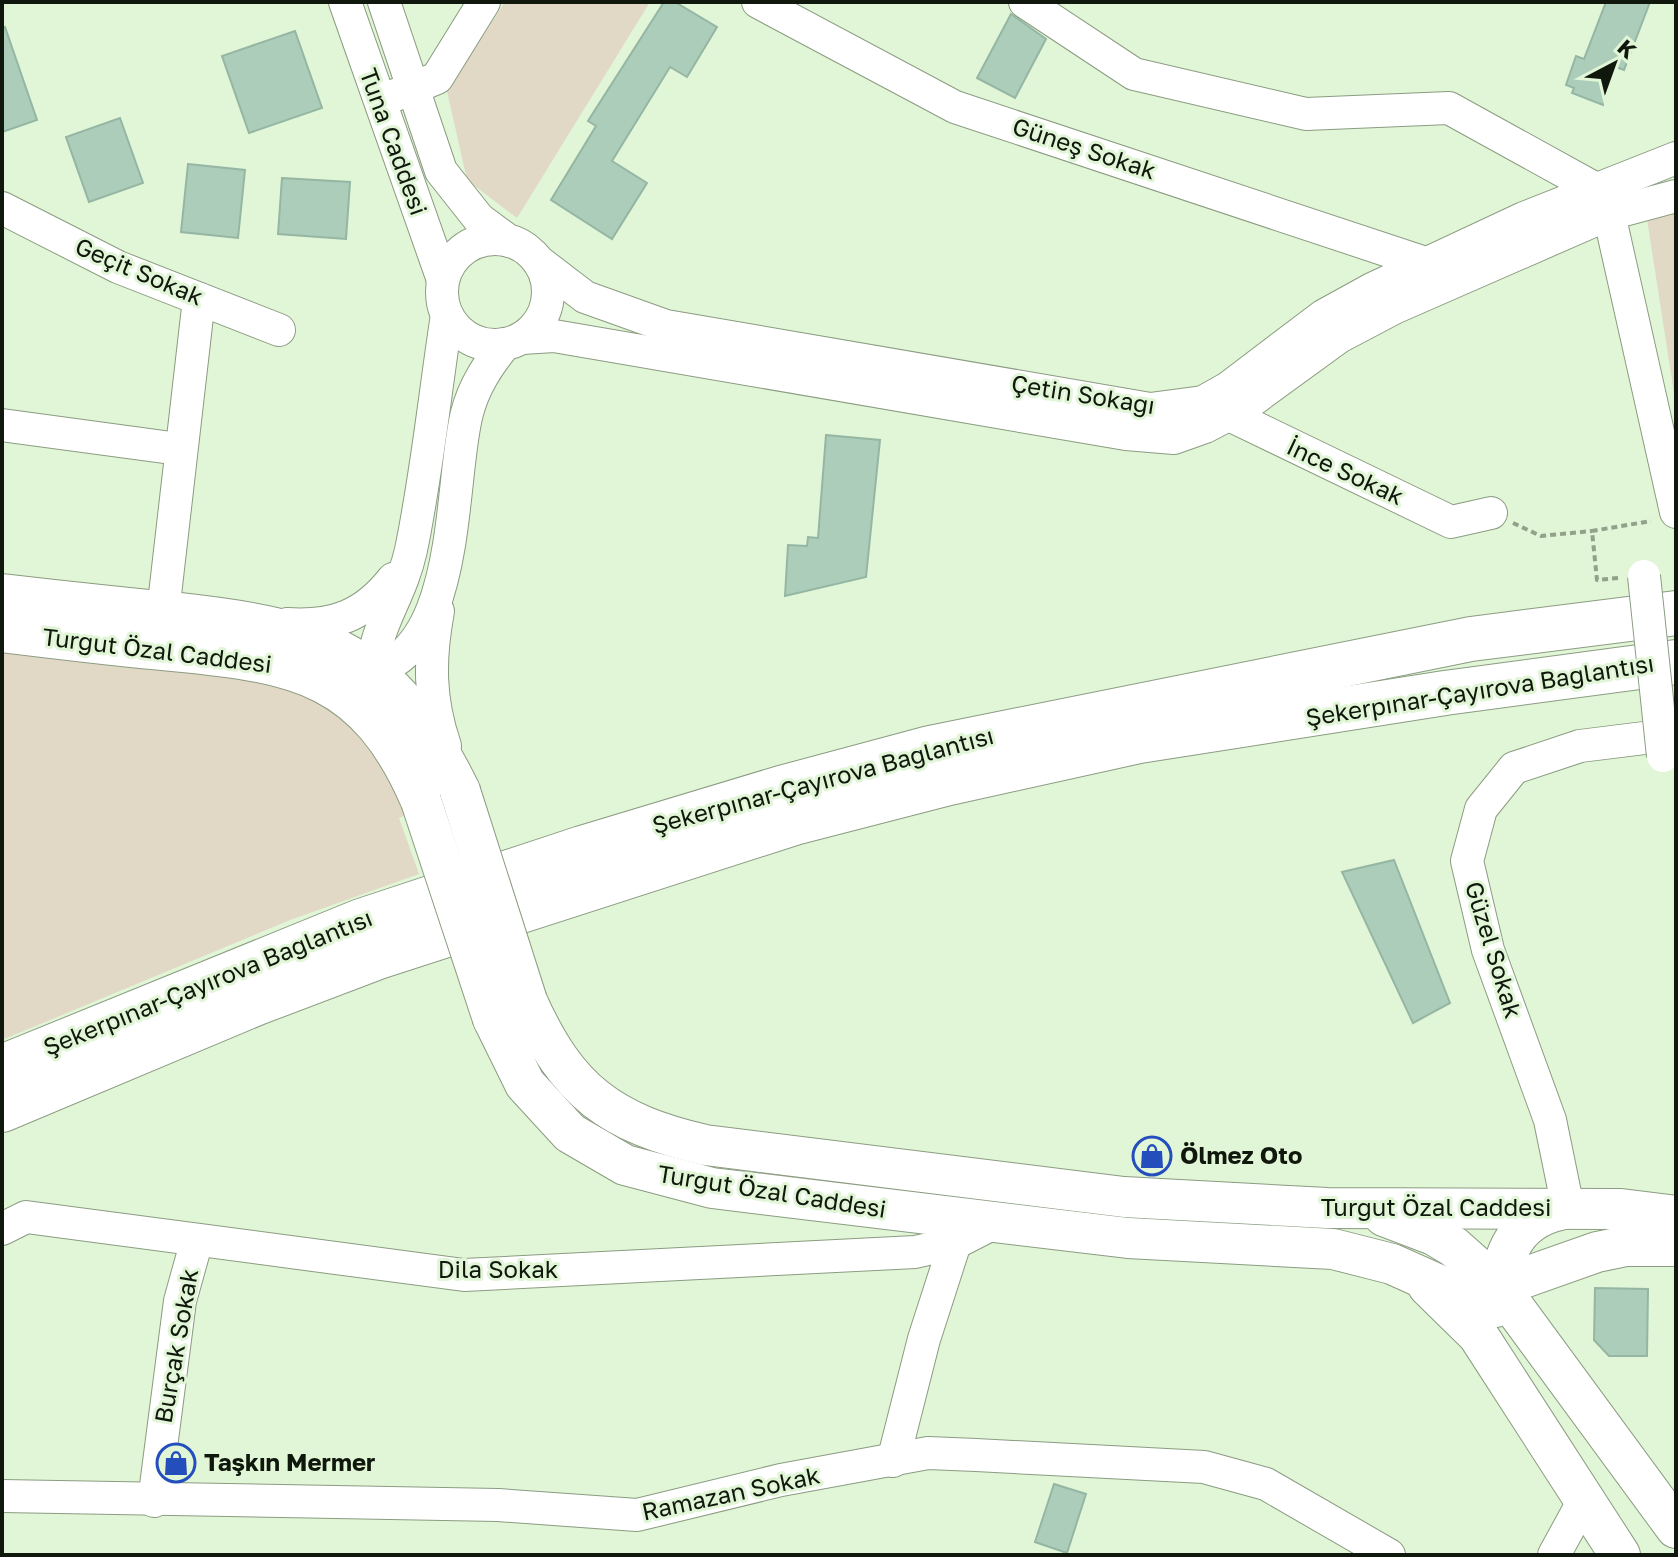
<svg xmlns="http://www.w3.org/2000/svg" width="1678" height="1557" font-family="'Golos Text',sans-serif">
<style>
.green{fill:#e2d8c6}
.building{fill:#accdba;stroke:#94b6a3;stroke-width:2}
.lines{fill:none;stroke-linecap:round;stroke-linejoin:round}
.minor-casing{stroke:#8b9c81;stroke-width:34}
.major-casing{stroke:#8b9c81;stroke-width:42}
.highway-casing{stroke:#8b9c81;stroke-width:46}
.path{stroke:#92a18a;stroke-width:4;stroke-dasharray:6 4;stroke-linecap:butt}
.minor{stroke:#fff;stroke-width:32}
.major{stroke:#fff;stroke-width:40}
.highway{stroke:#fff;stroke-width:44}
.minor-bridge-casing{stroke:#8b9c81;stroke-width:34;stroke-linecap:butt}
.major-bridge-casing{stroke:#8b9c81;stroke-width:42;stroke-linecap:butt}
.minor-bridge{stroke:#fff;stroke-width:32}
.major-bridge{stroke:#fff;stroke-width:40}
.labels{text-anchor:middle;stroke-width:6;stroke-linejoin:round;paint-order:stroke}
.street-label{font-size:24px;fill:#10170c;stroke:#e1f5d7}
.poi-label{font-size:24px;font-weight:bold;fill:#10170c;stroke:#e1f5d7;text-anchor:start}
</style>
<rect width="100%" height="100%" fill="#e1f5d7"/>
<g class="green">
<path d="M505 2H650L517 218 467 180 447 91Z"/>
<path d="M1676 213V406L1647 219Z"/>
<path d="M2 651 267 680 311 697 342 719 374 752 408 814 399 818 419 874 290 920 2 1040Z"/>
</g>
<g class="building">
<path d="M664 2H675L717 27 687 77 670 67 612 161 647 183 612 239 551 200 596 126 588 121Z"/>
<path d="M1606 2H1650L1624 70 1616 67 1603 105 1572 93 1574 88 1566 85 1576 56 1584 59Z"/>
<path d="M1011 14 1046 39 1015 98 977 78Z"/>
<path d="M5 27 37 120 2 132V28Z"/>
<path d="M295 31 322 108 249 133 222 56Z"/>
<path d="M120 118 143 183 89 202 66 137Z"/>
<path d="M188 164 245 170 238 238 181 232Z"/>
<path d="M282 178 350 182 346 239 278 234Z"/>
<path d="M826 435 880 440 866 577 785 596 788 545 807 546 808 537 818 538Z"/>
<path d="M1394 860 1450 1003 1413 1023 1342 872Z"/>
<path d="M1595 1288 1648 1289 1647 1356H1609L1594 1340Z"/>
<path d="M1054 1484 1086 1494 1067 1553 1035 1542Z"/>
</g>
<g class="lines">
<g class="minor-casing">
<g id="minor">
<path d="M345 2 443 280"/>
<path d="M384 2 441 171 479 219 509 241"/>
<path d="M758 2 955 107 1425 263"/>
<path d="M1025 2 1134 74 1306 114 1449 108 1594 188"/>
<path d="M393 96 437 78 484 2"/>
<path d="M2 208 118 267 279 330"/>
<path d="M1609 214 1676 512"/>
<circle cx="495" cy="292" r="53"/>
<path d="M538 261 585 297 666 326 1150 409 1203 402 1228 388 1323 316 1372 289 1524 218 1676 158"/>
<path d="M522 338 554 336 1126 434 1174 438 1205 427 1243 407 1339 337 1394 308 1609 214 1676 196"/>
<path d="M1217 409 1451 522 1491 513"/>
<path d="M2 425 179 449"/>
<path d="M438 611C429 660 429 699 445 746"/>
<path d="M163 612 199 299"/>
<path d="M287 624C333 627 364 616 393 579"/>
<path d="M350 673C464 675 448 484 467 413 474 386 488 365 505 344"/>
<path d="M372 689C370 627 399 605 411 550 427 473 435 392 447 315"/>
<path d="M1568 1208 1550 1120 1488 950 1467 861 1481 809 1514 768 1580 746 1676 734"/>
<path d="M2 1229 26 1217 464 1275 915 1252 955 1243 994 1223"/>
<path d="M893 1461 924 1339 955 1243"/>
<path d="M2 1496 498 1505 637 1515 781 1480 928 1453 976 1455 1204 1467 1266 1484 1389 1555"/>
<path d="M154 1501 180 1301 197 1240"/>
<path d="M1554 1555 1583 1502"/>
</g>
</g>
<g class="major-casing">
<g id="major">
<path d="M2 594C61 601 120 607 179 613 325 629 392 651 460 791"/>
<path d="M2 632C59 639 116 646 173 651 298 663 367 675 421 801"/>
<path d="M527 1001C567 1091 610 1123 705 1145L1124 1197 1327 1208 1621 1209 1676 1216"/>
<path d="M493 1019 525 1084 570 1133 625 1165 712 1188 1128 1238 1333 1249 1392 1264 1459 1294 1484 1292 1597 1252 1626 1246H1676"/>
<path d="M1384 1216 1434 1235 1454 1247 1499 1287 1676 1528"/>
<path d="M1428 1286 1478 1335 1620 1555"/>
<path d="M1496 1307C1502 1261 1509 1221 1560 1210"/>
</g>
</g>
<g class="highway-casing">
<g id="highway">
<path d="M2 1067 361 921 582 848 781 788 930 748 1471 639 1676 613"/>
<path d="M2 1110 257 1003 381 956 794 823 949 783 1139 741 1445 693 1676 662"/>
</g>
</g>
<g class="path">
<path d="M1513 523 1541 536 1592 531"/>
<path d="M1618 578 1597 580 1592 531 1651 521"/>
</g>
<use href="#minor" class="minor"/>
<use href="#major" class="major"/>
<use href="#highway" class="highway"/>
<g class="minor-bridge-casing">
<path id="minor-bridge" d="M1644 576 1663 756"/>
</g>
<g class="major-bridge-casing">
<g id="major-bridge">
<path d="M460 791 527 1001"/>
<path d="M421 801 493 1019"/>
</g>
</g>
<use href="#minor-bridge" class="minor-bridge"/>
<use href="#major-bridge" class="major-bridge"/>
</g>
<defs>
<g id="shop-ring" transform="scale(2)"><circle r="9.5" fill="#e1f5d7" stroke="#244ebc" stroke-width="1.5"/><path d="M-5-2.5h2.3a2.7 3.5 0 0 1 5.4 0H5L5.5 6h-11ZM-1.5-2.5h3a1.5 2.3 0 0 0-3 0Z" fill="#244ebc"/></g>
</defs>
<g fill-rule="evenodd">
<use href="#shop-ring" x="1152" y="1156"/>
<use href="#shop-ring" x="176" y="1463"/>
</g>
<g class="labels">
<g class="street-label">
<text transform="translate(393 142) rotate(70)" y="8">Tuna Caddesi</text>
<text transform="translate(1084 149) rotate(18)" y="8">Güneş Sokak</text>
<text transform="translate(139 272) rotate(23)" y="8">Geçit Sokak</text>
<text transform="translate(1083 395) rotate(9)" y="8">Çetin Sokağı</text>
<text transform="translate(1345 472) rotate(25)" y="8">İnce Sokak</text>
<text transform="translate(157 651) rotate(7)" y="8">Turgut Özal Caddesi</text>
<text transform="translate(1480 691) rotate(-9)" y="8">Şekerpınar-Çayırova Bağlantısı</text>
<text transform="translate(823 781) rotate(-15)" y="8">Şekerpınar-Çayırova Bağlantısı</text>
<text transform="translate(1493 950) rotate(73)" y="8">Güzel Sokak</text>
<text transform="translate(208 983) rotate(-22)" y="8">Şekerpınar-Çayırova Bağlantısı</text>
<text transform="translate(772 1192) rotate(9)" y="8">Turgut Özal Caddesi</text>
<text x="1436" y="1216">Turgut Özal Caddesi</text>
<text x="498" y="1278">Dila Sokak</text>
<text transform="translate(177 1346) rotate(-80)" y="8">Burçak Sokak</text>
<text transform="translate(731 1494) rotate(-12)" y="8">Ramazan Sokak</text>
</g>
<g class="poi-label">
<text x="1180" y="1164">Ölmez Oto</text>
<text x="204" y="1471">Taşkın Mermer</text>
</g>
</g>
<rect width="1678" height="1557" fill="none" stroke="#10170c" stroke-width="8"/>
<g transform="translate(1614 64) rotate(41)" stroke="#e1f5d7" stroke-width="6" paint-order="stroke">
<path d="M0-6L14 30L0 20L-14 30Z" fill="#10170c"/>
<text y="-12" font-size="22" font-weight="bold" text-anchor="middle" fill="#10170c">K</text>
</g>
</svg>
